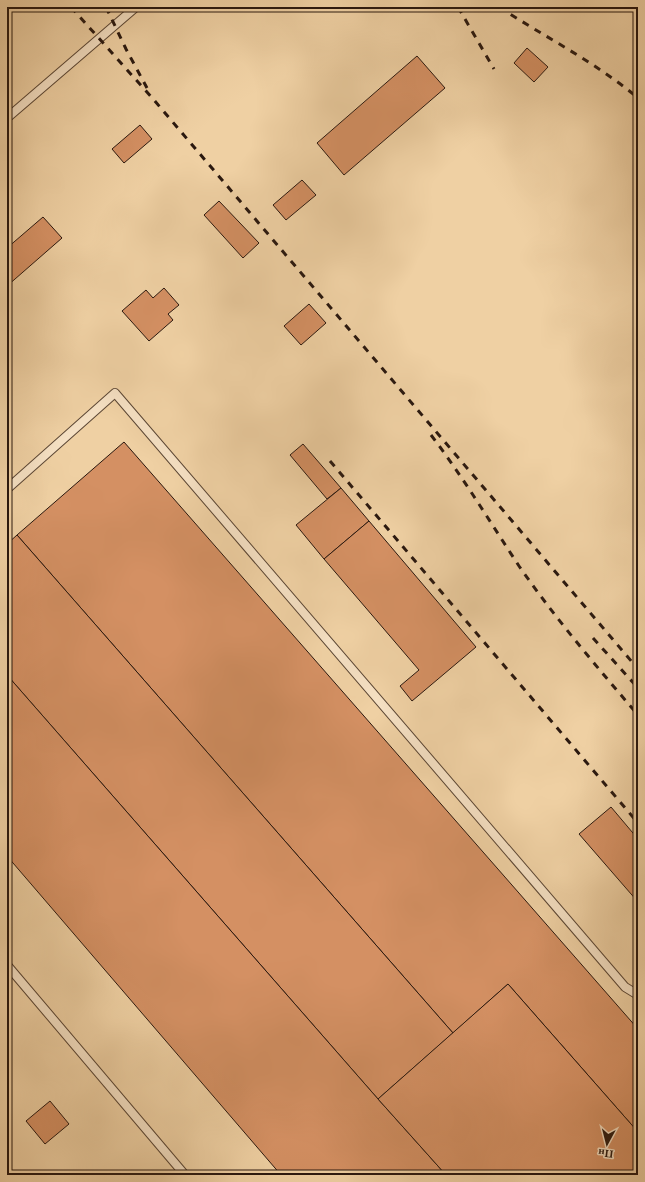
<svg xmlns="http://www.w3.org/2000/svg" width="645" height="1182" font-family="'EB Garamond',serif">
<style>
.building{fill:#d49063;stroke:#2a180f}
.lines{fill:none;stroke-linecap:round;stroke-linejoin:round}
.service-casing{stroke:#5b4634;stroke-width:10}
.service{stroke:#f5e0c3;stroke-width:8}
.rail{stroke:#2a180f;stroke-width:3;stroke-dasharray:7 7;stroke-linecap:butt}
</style>
<rect width="100%" height="100%" fill="#efd0a3"/>
<filter id="stains"><feTurbulence type="fractalNoise" baseFrequency=".005" numOctaves="4"/><feColorMatrix values="0 0 0 0 .2 0 0 0 0 .09 0 0 0 0 .02 0 0 0 .5 -.17"/></filter>
<radialGradient id="worn" r=".72"><stop offset=".6" stop-color="#630" stop-opacity="0"/><stop offset="1" stop-color="#630" stop-opacity=".3"/></radialGradient>
<g class="building">
<path d="M527 48 548 67 534 82 514 63Z"/>
<path d="M417 56 445 88 344 175 317 143Z"/>
<path d="M140 125 152 139 124 163 112 149Z"/>
<path d="M302 180 316 195 286 220 273 205Z"/>
<path d="M219 201 259 243 243 258 204 215Z"/>
<path d="M43 217 62 238 7 286V248Z"/>
<path d="M164 288 179 305 168 314 173 320 149 341 122 311 146 290 153 298Z"/>
<path d="M309 304 326 323 301 345 284 326Z"/>
<path d="M124 442 638 1029V1132L508 984 453 1033 17 535Z"/>
<path d="M303 444 341 488 327 499 290 455Z"/>
<path d="M341 488 369 521 324 559 296 525Z"/>
<path d="M369 521 476 647 412 701 400 686 419 670 324 559Z"/>
<path d="M17 535 453 1033 378 1099 7 675V544Z"/>
<path d="M7 675 378 1099 446 1175H281L7 856Z"/>
<path d="M611 807 638 839V902L579 834Z"/>
<path d="M508 984 638 1132V1172L635 1175H446L378 1099Z"/>
<path d="M50 1101 69 1124 45 1144 26 1121Z"/>
</g>
<g class="lines">
<g class="service-casing">
<g id="service">
<path d="M7 118 136 7"/>
<path d="M7 489 115 393 625 987 638 995"/>
<path d="M7 965 185 1175"/>
</g>
</g>
<use href="#service" class="service"/>
<g class="rail">
<path d="M71 7 154 100 638 669"/>
<path d="M106 7 126 49 147 88"/>
<path d="M458 7 494 69"/>
<path d="M499 7C545 37 595 62 638 98"/>
<path d="M431 435C463 477 490 522 519 566 555 618 597 667 638 715"/>
<path d="M330 461 638 823"/>
<path d="M593 638 638 688"/>
</g>
</g>
<rect width="645" height="1182" fill="none" stroke="#efd0a3" stroke-width="24"/>
<rect x="8" y="8" width="629" height="1166" fill="none" stroke="#2a180f" stroke-width="2"/>
<rect x="12" y="12" width="621" height="1158" fill="none" stroke="#2a180f"/>
<g transform="translate(607 1144) rotate(187)" stroke="#f5e0c3" stroke-width="3" paint-order="stroke">
<path d="M0-3L7 15L0 10L-7 15Z" fill="#2a180f"/>
<text y="-6" font-size="11" font-weight="bold" text-anchor="middle" fill="#2a180f">Пн</text>
</g>
<rect width="100%" height="100%" filter="url(#stains)"/>
<rect width="100%" height="100%" fill="url(#worn)"/>
</svg>
